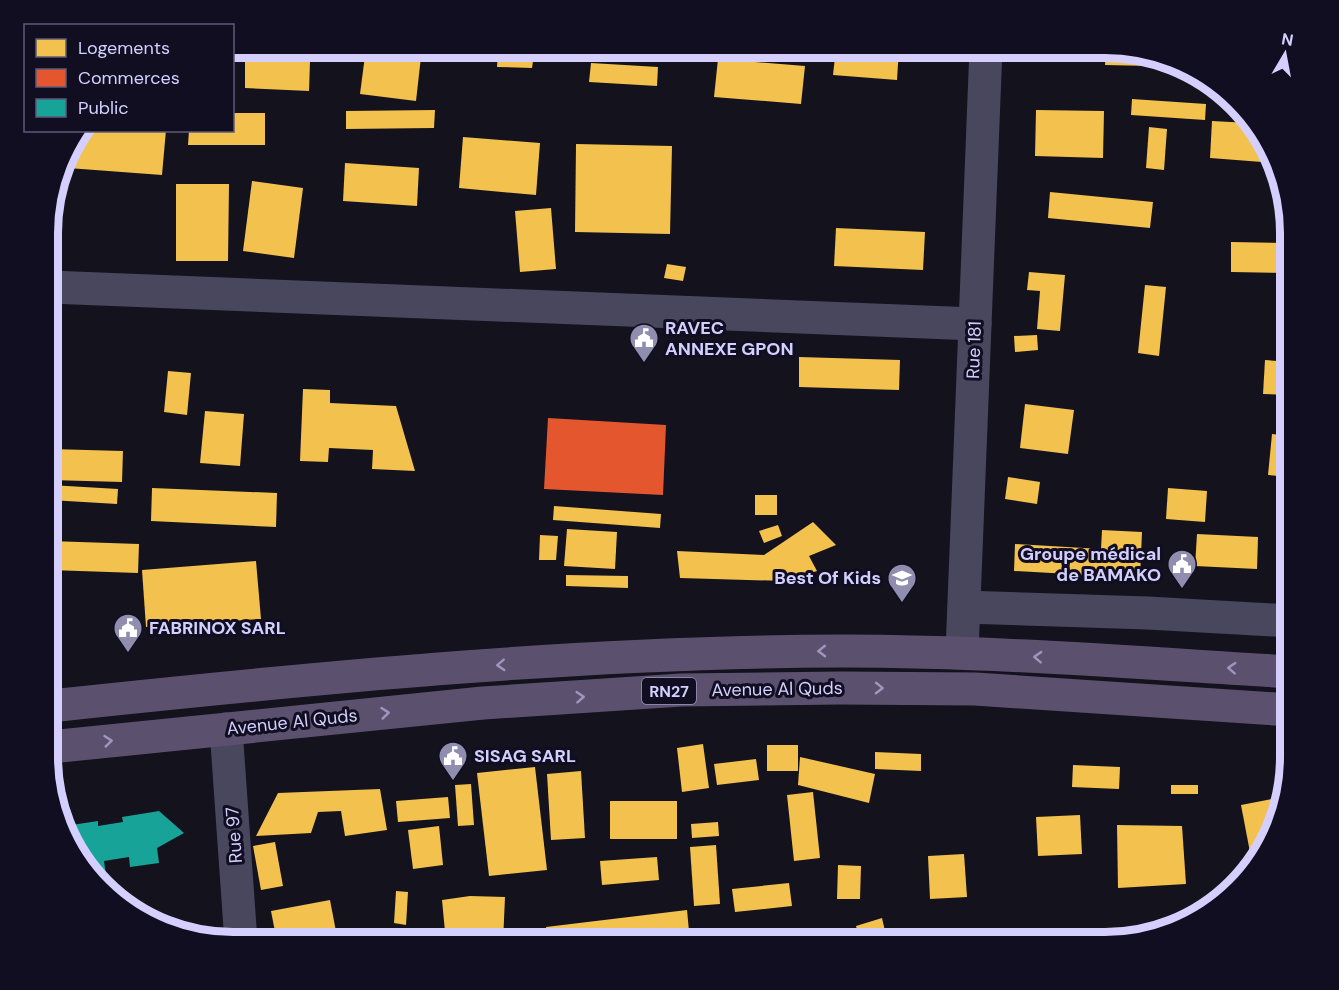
<svg xmlns="http://www.w3.org/2000/svg" width="1339" height="990" font-family="'DM Sans',sans-serif">
<style>
.homes{fill:#f2c14e}
.shops{fill:#e4572e}
.public{fill:#17a398}
.lines{fill:none;stroke-linecap:round;stroke-linejoin:round}
.minor{stroke:#48475e;stroke-width:33}
.major{stroke:#5b516f;stroke-width:33}
.oneway{stroke:#9e96be}
.labels{text-anchor:middle;stroke-width:6;stroke-linejoin:round;paint-order:stroke}
.shield{fill:#110e21;stroke:#9a95bc;stroke-width:1.5}
.shield-label{font-size:16px;font-weight:bold;fill:#d4cffe}
.poi-label{font-size:18px;font-weight:bold;fill:#d4cffe;stroke:#110e21;text-anchor:start}
.street-label{font-size:18px;fill:#d4cffe;stroke:#110e21}
.rim{fill:none;stroke:#d4cffe;stroke-width:8}
</style>
<rect width="100%" height="100%" fill="#14121d"/>
<g class="homes">
<path d="M366 48H422L416 101 360 94Z"/>
<path d="M836 48 899 49 897 80 833 75Z"/>
<path d="M1106 48H1118L1150 56V66L1105 65Z"/>
<path d="M498 52 534 54 532 68 497 67Z"/>
<path d="M718 59 805 66 801 104 714 97Z"/>
<path d="M245 60 310 62 309 91 245 88Z"/>
<path d="M591 63 658 67 657 86 589 82Z"/>
<path d="M1132 99 1206 104 1205 120 1131 115Z"/>
<path d="M435 110 434 128 346 129V111Z"/>
<path d="M1036 110 1104 111 1103 158 1035 156Z"/>
<path d="M232 113H265V145H188L189 130H232Z"/>
<path d="M1212 121 1249 123 1272 151 1275 163 1210 158Z"/>
<path d="M1149 127 1167 129 1164 170 1146 168Z"/>
<path d="M81 130H166L162 175 68 168 69 153 73 141Z"/>
<path d="M463 137 540 143 536 195 459 188Z"/>
<path d="M576 144 672 146 670 234 575 232Z"/>
<path d="M345 163 419 168 417 206 343 201Z"/>
<path d="M252 181 303 188 294 258 243 251Z"/>
<path d="M176 184H229L228 261H176Z"/>
<path d="M1050 192 1153 202 1150 228 1048 218Z"/>
<path d="M551 208 556 269 520 272 515 211Z"/>
<path d="M836 228 925 232 923 270 834 266Z"/>
<path d="M1231 242 1291 243V273L1231 272Z"/>
<path d="M667 264 686 267 683 281 664 278Z"/>
<path d="M1029 272 1065 275 1060 331 1037 329 1040 291 1027 290Z"/>
<path d="M1145 285 1166 287 1159 356 1138 353Z"/>
<path d="M1037 335 1038 350 1015 352 1014 336Z"/>
<path d="M799 357 900 360 899 390 799 387Z"/>
<path d="M1265 360 1291 362V395L1263 394Z"/>
<path d="M168 371 191 373 187 415 164 412Z"/>
<path d="M303 389 330 390V403L396 406 415 471 372 469 373 450 329 448 328 462 300 461Z"/>
<path d="M1025 404 1074 410 1068 454 1020 448Z"/>
<path d="M205 411 244 414 240 466 200 463Z"/>
<path d="M1272 434 1291 436V477L1268 475Z"/>
<path d="M50 449 123 451 122 482 50 480Z"/>
<path d="M1008 477 1040 482 1037 504 1005 499Z"/>
<path d="M50 485 118 489 117 504 50 500Z"/>
<path d="M152 488 277 493 276 527 151 521Z"/>
<path d="M1168 488 1207 491 1205 522 1166 519Z"/>
<rect x="755" y="495" width="22" height="20"/>
<path d="M554 506 661 514 660 528 553 520Z"/>
<path d="M813 522 836 545 809 556 817 571 786 581 680 578 677 551 764 555Z"/>
<path d="M778 525 782 536 764 543 759 531Z"/>
<path d="M567 529 617 532 615 569 564 566Z"/>
<path d="M1102 530 1142 532 1140 578 1014 571 1015 544 1101 549Z"/>
<path d="M1197 534 1258 537 1257 569 1195 566Z"/>
<path d="M540 535 558 536 556 560H539Z"/>
<path d="M50 541 139 544 138 573 50 570Z"/>
<path d="M256 561 261 619 146 627 142 570Z"/>
<path d="M566 575 628 576V588L566 586Z"/>
<path d="M703 744 709 788 682 792 677 748Z"/>
<rect x="767" y="745" width="31" height="26"/>
<path d="M875 752 921 754V771L875 769Z"/>
<path d="M800 757 875 774 869 803 798 785Z"/>
<path d="M756 759 759 780 717 785 714 764Z"/>
<path d="M1073 765 1120 767 1119 789 1072 787Z"/>
<path d="M535 767 547 870 489 876 477 773Z"/>
<path d="M581 771 585 838 551 840 547 774Z"/>
<path d="M471 784 474 825 458 826 455 785Z"/>
<rect x="1171" y="785" width="27" height="9"/>
<path d="M380 789 387 830 345 836 341 811 318 812 311 833 256 836 278 793Z"/>
<path d="M813 792 820 858 794 861 787 795Z"/>
<path d="M448 797 450 818 398 822 396 801Z"/>
<path d="M1277 798 1281 817 1253 868 1241 805Z"/>
<rect x="610" y="801" width="67" height="38"/>
<path d="M1080 815 1082 854 1038 856 1036 817Z"/>
<path d="M718 822 719 836 692 838 691 824Z"/>
<path d="M1117 825 1182 826 1186 884 1118 888Z"/>
<path d="M439 826 443 865 413 869 408 830Z"/>
<path d="M275 842 283 886 261 890 253 846Z"/>
<path d="M716 845 720 904 694 906 690 847Z"/>
<path d="M964 854 967 897 930 899 928 856Z"/>
<path d="M657 857 659 880 602 885 600 861Z"/>
<path d="M838 865 861 866 860 899H837Z"/>
<path d="M789 883 792 906 735 912 732 889Z"/>
<path d="M396 891 408 892 406 925 394 923Z"/>
<path d="M470 896 505 897 503 942H446L442 900Z"/>
<path d="M330 900 338 942H277L271 911Z"/>
<path d="M687 910 690 942H548L546 927Z"/>
<path d="M882 918 885 931 859 938 856 926Z"/>
<path d="M1167 926V928L1125 938V933Z"/>
<path d="M969 930 971 942H887V940Z"/>
</g>
<path class="shops" d="M548 418 666 425 663 495 544 489Z"/>
<path class="public" d="M159 811 184 833 157 848 159 863 130 867 129 857 104 861 108 890 73 849 65 826 98 821V826L123 822 122 817Z"/>
<g class="lines">
<g class="minor">
<path d="M50 287 975 324"/>
<path d="M964 607 1148 613 1291 621"/>
<path d="M962 652 986 48"/>
<path d="M226 729 241 942"/>
</g>
<g class="major">
<path d="M50 706C312 678 577 652 841 651 991 651 1141 663 1291 672"/>
<path d="M50 747 483 703 681 690 841 688 975 689 1291 710"/>
</g>
</g>
<defs><path id="oneway-chevron" d="M-2-3.5L2.5 0L-2 3.5" fill="none" stroke-width="1.6" stroke-linecap="round" stroke-linejoin="round" transform="scale(1.5)"/></defs>
<g class="oneway">
<use href="#oneway-chevron" transform="translate(822 651) rotate(179)"/>
<use href="#oneway-chevron" transform="translate(1038 657) rotate(-177)"/>
<use href="#oneway-chevron" transform="translate(501 665) rotate(177)"/>
<use href="#oneway-chevron" transform="translate(1232 668) rotate(-177)"/>
<use href="#oneway-chevron" transform="translate(879 688) rotate(1)"/>
<use href="#oneway-chevron" transform="translate(580 697) rotate(-4)"/>
<use href="#oneway-chevron" transform="translate(385 713) rotate(-6)"/>
<use href="#oneway-chevron" transform="translate(108 741) rotate(-6)"/>
</g>
<defs>
<g id="civic-pin" transform="scale(1.5)"><path d="M0 17L-7.5 6A9.5 9.5 0 1 1 7.5 6Z" fill="#918daf" stroke="#110e21"/><path d="M-.6-6.5H3V-4.5H.6V-3L4-1V1h2V6H-6V1h2V-1L-.6-3ZM-1.2 2.5V6h2.4V2.5Z" fill="#fff"/></g>
<g id="school-pin" transform="scale(1.5)"><path d="M0 17L-7.5 6A9.5 9.5 0 1 1 7.5 6Z" fill="#918daf" stroke="#110e21"/><path d="M0-5L7-2L0 1L-7-2ZM-4 1L0 2.5L4 1V4Q0 6-4 4Z" fill="#fff"/></g>
</defs>
<g fill-rule="evenodd">
<use href="#civic-pin" x="644" y="338"/>
<use href="#civic-pin" x="1182" y="564"/>
<use href="#school-pin" x="902" y="578"/>
<use href="#civic-pin" x="128" y="628"/>
<use href="#civic-pin" x="453" y="756"/>
</g>
<g class="labels">
<rect class="shield" x="642" y="678" width="54" height="26" rx="4.5"/>
<g class="shield-label">
<text x="669" y="697">RN27</text>
</g>
<g class="poi-label">
<text x="665" y="334">RAVEC<tspan x="665" dy="21">ANNEXE GPON</tspan></text>
<text x="1161" y="560" text-anchor="end">Groupe médical<tspan x="1161" dy="21">de BAMAKO</tspan></text>
<text x="881" y="584" text-anchor="end">Best Of Kids</text>
<text x="149" y="634">FABRINOX SARL</text>
<text x="474" y="762">SISAG SARL</text>
</g>
<g class="street-label">
<text transform="translate(974 350) rotate(-88)" y="6">Rue 181</text>
<text transform="translate(777 689) rotate(-1)" y="6">Avenue Al Quds</text>
<text transform="translate(292 722) rotate(-6)" y="6">Avenue Al Quds</text>
<text transform="translate(234 835) rotate(-94)" y="6">Rue 97</text>
</g>
</g>
<path d="M0 0H1339V990H0ZM233 58H1105A175 175 0 0 1 1280 233V757A175 175 0 0 1 1105 932H233A175 175 0 0 1 58 757V233A175 175 0 0 1 233 58Z" fill="#110e21" fill-rule="evenodd"/>
<path class="rim" d="M233 58H1105A175 175 0 0 1 1280 233V757A175 175 0 0 1 1105 932H233A175 175 0 0 1 58 757V233A175 175 0 0 1 233 58Z"/>
<rect x="24" y="24" width="210" height="108" fill="#110e21" stroke="#5f5b79" stroke-width="1.5"/>
<rect x="36" y="39" width="30" height="18" fill="#f2c14e" stroke="#5f5b79" stroke-width="1.5"/>
<text x="78" y="54" font-size="18" fill="#d4cffe">Logements</text>
<rect x="36" y="69" width="30" height="18" fill="#e4572e" stroke="#5f5b79" stroke-width="1.5"/>
<text x="78" y="84" font-size="18" fill="#d4cffe">Commerces</text>
<rect x="36" y="99" width="30" height="18" fill="#17a398" stroke="#5f5b79" stroke-width="1.5"/>
<text x="78" y="114" font-size="18" fill="#d4cffe">Public</text>
<g transform="translate(1285 54) rotate(10)" stroke="#110e21" stroke-width="4.5" paint-order="stroke">
<path d="M0-4.5L10 22L0 15L-10 22Z" fill="#d4cffe"/>
<text y="-9" font-size="16" font-weight="bold" text-anchor="middle" fill="#d4cffe">N</text>
</g>
</svg>
